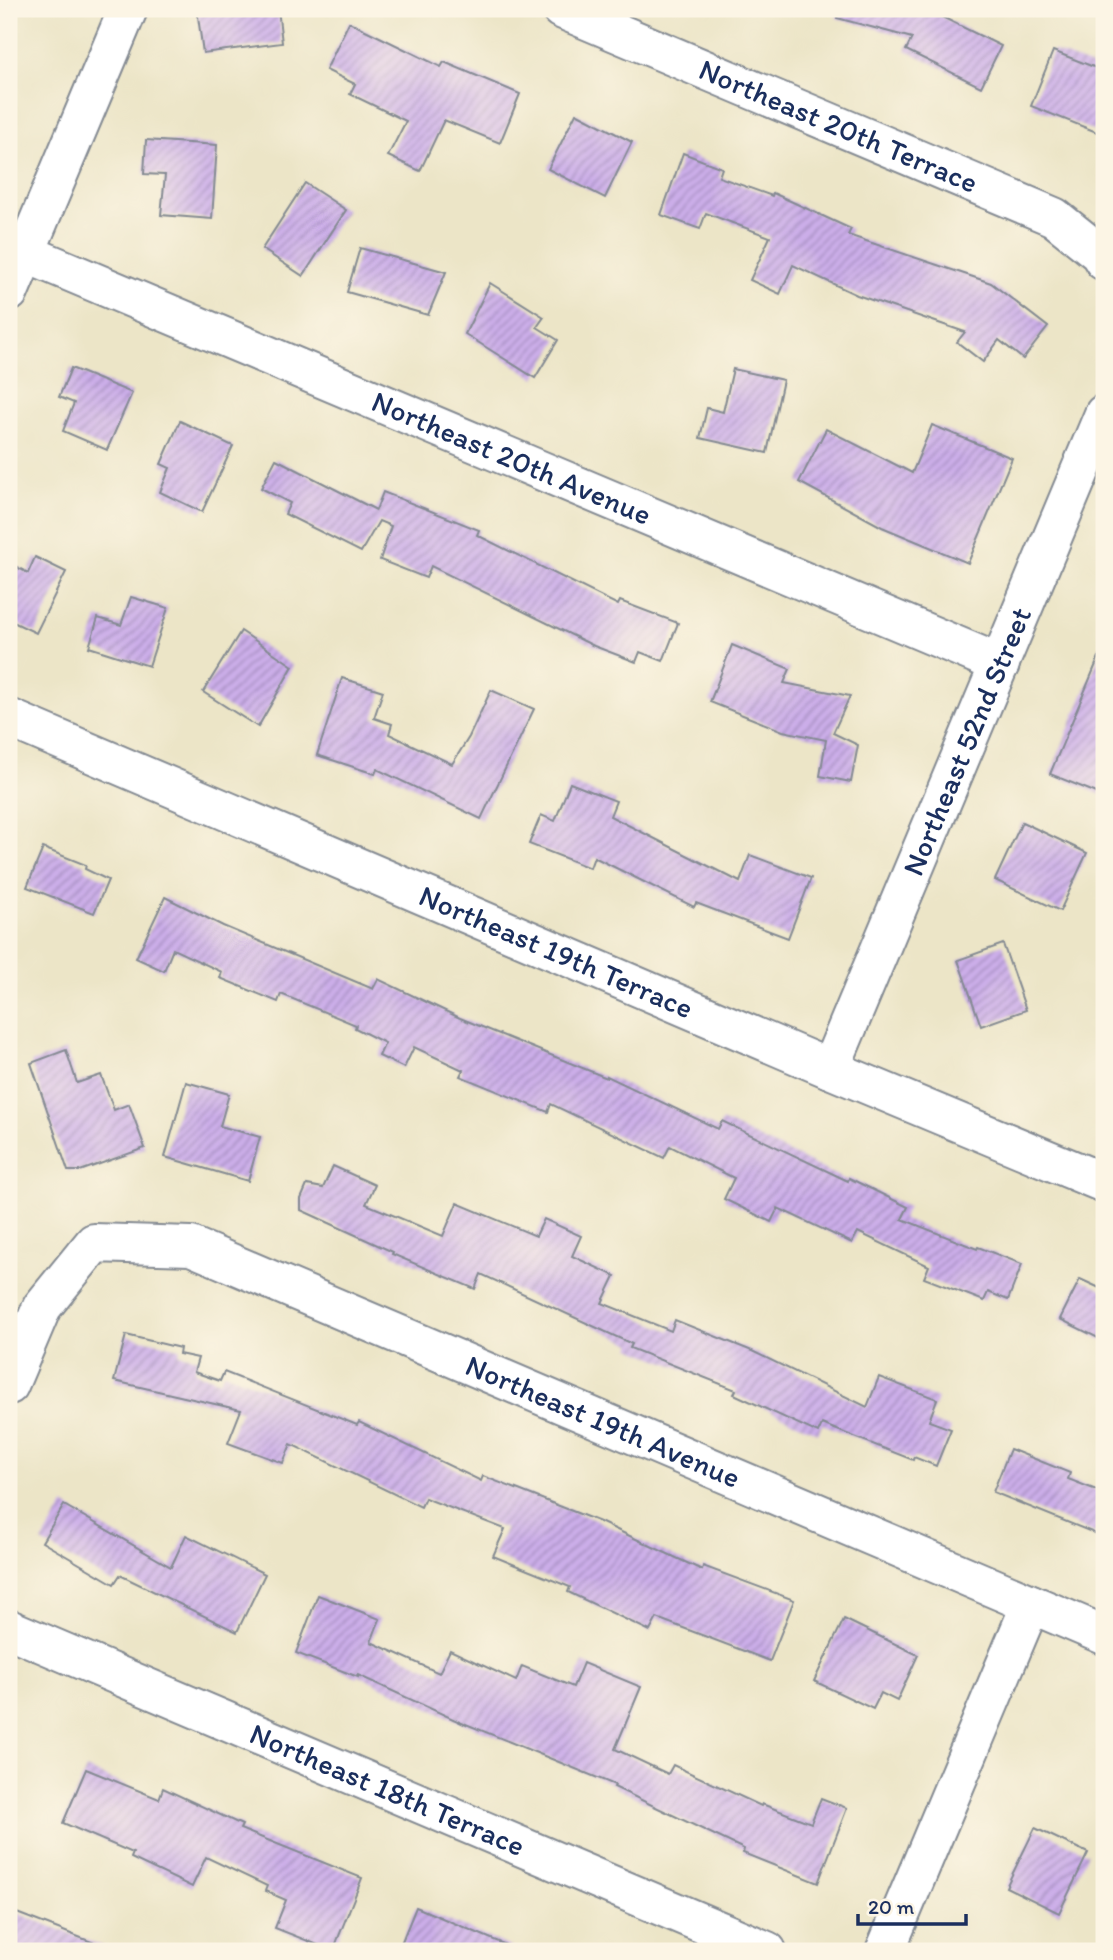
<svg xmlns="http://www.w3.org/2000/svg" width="1113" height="1960" font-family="Itim,sans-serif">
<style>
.building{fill:url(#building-hatch)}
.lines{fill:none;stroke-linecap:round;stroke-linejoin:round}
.minor-casing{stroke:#848a92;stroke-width:42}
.minor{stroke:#fff;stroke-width:38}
.labels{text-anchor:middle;stroke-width:7;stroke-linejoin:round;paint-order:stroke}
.street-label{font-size:30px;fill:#1b2f5e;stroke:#fcf5e5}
</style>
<defs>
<pattern id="building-hatch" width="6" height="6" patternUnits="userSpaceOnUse" patternTransform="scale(1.75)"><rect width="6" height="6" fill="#ccaee9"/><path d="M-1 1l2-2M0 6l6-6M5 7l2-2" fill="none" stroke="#a58ec0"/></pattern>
</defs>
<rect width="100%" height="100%" fill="#fcf5e5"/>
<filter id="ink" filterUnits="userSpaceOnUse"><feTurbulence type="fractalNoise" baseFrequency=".0143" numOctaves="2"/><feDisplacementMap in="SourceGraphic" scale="14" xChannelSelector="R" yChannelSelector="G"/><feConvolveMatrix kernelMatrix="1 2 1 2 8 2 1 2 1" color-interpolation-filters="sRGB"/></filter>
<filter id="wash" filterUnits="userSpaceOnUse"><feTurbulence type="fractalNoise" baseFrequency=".00686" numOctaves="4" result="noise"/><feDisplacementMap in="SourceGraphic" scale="28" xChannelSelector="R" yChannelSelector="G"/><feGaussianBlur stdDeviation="1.57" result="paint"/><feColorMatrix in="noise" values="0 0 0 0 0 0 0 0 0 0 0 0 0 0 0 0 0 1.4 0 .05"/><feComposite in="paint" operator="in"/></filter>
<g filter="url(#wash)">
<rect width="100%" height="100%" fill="#ece5c7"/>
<g id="blocks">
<g class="building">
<path d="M197 9H278L282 43 203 53Z"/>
<path d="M838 9H926L1001 46 981 87 906 50 912 38 837 18Z"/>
<path d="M349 22 441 67 444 62 520 94 500 143 444 120 420 171 388 156 406 121 350 94 355 84 326 70Z"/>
<path d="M1053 51 1104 71V135L1031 106Z"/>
<path d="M576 113 632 142 605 198 548 169Z"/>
<path d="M146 140 217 145 212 219 161 215 165 175 144 174Z"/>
<path d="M683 153 722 168 719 177 772 196 773 193 851 229 848 235 991 283 1048 327 1023 359 999 340 983 362 957 342 965 332 857 295 793 265 780 294 750 280 770 237 706 213 700 229 661 215Z"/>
<path d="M305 183 346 210 303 276 262 249Z"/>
<path d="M360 248 446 272 428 315 347 292Z"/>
<path d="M490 283 544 317 537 327 558 340 535 378 465 334Z"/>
<path d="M71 368 132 393 107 450 63 431 74 403 59 397Z"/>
<path d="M733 369 783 380 767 453 700 438 707 408 723 412Z"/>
<path d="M180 421 233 446 202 512 160 492 170 468 161 464Z"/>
<path d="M932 425 1012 458 968 563 882 527 799 482 826 429 912 473Z"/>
<path d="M276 459 376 510 383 492 479 530 477 535 618 605 620 601 678 623 663 661 640 652 636 662 594 646 431 566 426 578 380 560 391 526 379 521 361 552 285 514 290 503 261 488Z"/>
<path d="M35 557 66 572 36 633 9 620V563L28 573Z"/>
<path d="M131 597 168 608 149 666 89 647 98 618 121 625Z"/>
<path d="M241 631 293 666 258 727 203 692Z"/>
<path d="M732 645 790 669 784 683 850 696 833 733 858 745 851 782 820 776 826 740 783 731 710 702Z"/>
<path d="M1104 645V796L1050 774Z"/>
<path d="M342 678 383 691 374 718 392 724 389 734 452 764 469 737 491 690 534 709 481 819 377 769 375 774 317 755Z"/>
<path d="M570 783 616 801 610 816 740 882 750 855 811 878 788 938 696 903 694 907 594 857 590 868 529 844 541 815 555 821Z"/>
<path d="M1022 822 1087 853 1060 911 995 880Z"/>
<path d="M43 848 86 865 85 869 108 880 94 913 27 887Z"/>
<path d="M165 897 223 926 373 989 378 979 460 1018 607 1078V1076L718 1129 722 1121 848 1181 849 1178 908 1207 902 1219 977 1249 978 1247 1022 1264 1008 1300 988 1292 984 1301 924 1278 929 1266 858 1232 852 1243 778 1208 771 1222 724 1199 734 1178 670 1146 664 1158 551 1104 548 1112 460 1076 463 1070 414 1047 404 1068 379 1056 385 1043 355 1028 356 1025 281 994 278 1002 220 978 222 972 173 949 164 971 136 958Z"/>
<path d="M1003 944 1026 1010 981 1026 958 960Z"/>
<path d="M66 1050 77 1083 101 1075 114 1110 129 1104 145 1148 80 1171H68L31 1063Z"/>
<path d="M186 1082 229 1094 220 1126 260 1137 248 1181 165 1157Z"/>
<path d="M333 1166 375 1185 366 1204 443 1236 457 1203 536 1236 544 1219 581 1236 572 1256 615 1276 602 1303 671 1331 675 1320 752 1351 867 1407 879 1377 937 1399 929 1421 951 1429 936 1466 914 1457 913 1460 822 1424 818 1433 734 1394 736 1390 630 1348 632 1344 481 1274 475 1289 392 1254 393 1252 301 1210V1199L307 1185 323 1188Z"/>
<path d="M1080 1279 1104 1290V1341L1060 1319Z"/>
<path d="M126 1335 180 1348 179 1354 198 1358 194 1372 220 1381 224 1372 357 1425 359 1422 481 1481 483 1476 600 1522 702 1570 703 1566 794 1600 770 1661 657 1618 650 1631 568 1592 570 1587 493 1556 505 1529 425 1498 421 1507 291 1444 283 1463 228 1443 241 1410 114 1381Z"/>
<path d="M1010 1449 1070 1473 1068 1479 1104 1493V1537L993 1492Z"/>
<path d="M64 1505 171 1567 186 1535 265 1574 237 1632 120 1575 114 1584 42 1542Z"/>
<path d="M318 1595 380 1619 371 1642 439 1673 450 1650 516 1681 522 1666 573 1687 583 1663 641 1687 615 1749 668 1774 673 1765 761 1806 762 1804 811 1823 821 1798 847 1808 818 1883 743 1853 744 1849 614 1787 615 1785 466 1724V1725L358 1675V1677L296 1653Z"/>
<path d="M844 1619 918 1655 897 1701 881 1693 873 1709 814 1681Z"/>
<path d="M86 1769 159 1799 163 1788 242 1825 240 1829 362 1878 333 1951 275 1928 286 1900 265 1891 267 1886 206 1857 192 1887 131 1858 133 1853 63 1823Z"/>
<path d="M1035 1828 1088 1853 1059 1913 1006 1887Z"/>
<path d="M416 1907 520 1951H398Z"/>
<path d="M9 1910 110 1949 109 1951H9Z"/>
</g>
</g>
</g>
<g filter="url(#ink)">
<use href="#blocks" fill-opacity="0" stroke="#848a92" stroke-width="2"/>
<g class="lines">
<g class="minor-casing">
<g id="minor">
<path id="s1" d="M561 9 1054 217 1099 253 1104 261"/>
<path id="s2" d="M25 253 1000 664"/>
<path d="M9 292 128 9"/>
<path id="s3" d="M9 718 830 1069 1104 1183"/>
<path id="s4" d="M830 1069 1104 414"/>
<path id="s5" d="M9 1385 42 1307 94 1243 191 1246 1104 1635"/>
<path id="s6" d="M9 1629 767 1951"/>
<path d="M885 1951 1031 1604"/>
</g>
</g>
<use href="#minor" class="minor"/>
</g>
</g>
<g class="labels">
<g class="street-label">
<text dy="10" stroke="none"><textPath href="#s1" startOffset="301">Northeast 20th Terrace</textPath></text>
<text dy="10" stroke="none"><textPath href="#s2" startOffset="528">Northeast 20th Avenue</textPath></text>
<text dy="10" stroke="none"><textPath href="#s4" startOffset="355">Northeast 52nd Street</textPath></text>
<text dy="10" stroke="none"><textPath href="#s3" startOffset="595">Northeast 19th Terrace</textPath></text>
<text dy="10" stroke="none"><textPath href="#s5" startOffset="712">Northeast 19th Avenue</textPath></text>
<text dy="10" stroke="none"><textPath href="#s6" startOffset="411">Northeast 18th Terrace</textPath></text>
</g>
</g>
<rect width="1113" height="1960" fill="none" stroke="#fcf5e5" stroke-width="35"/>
<path d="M858 1914v10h108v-10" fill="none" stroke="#1b2f5e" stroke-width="3.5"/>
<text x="868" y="1914" font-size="21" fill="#1b2f5e" stroke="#fcf5e5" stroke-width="5" paint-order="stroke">20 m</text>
</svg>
